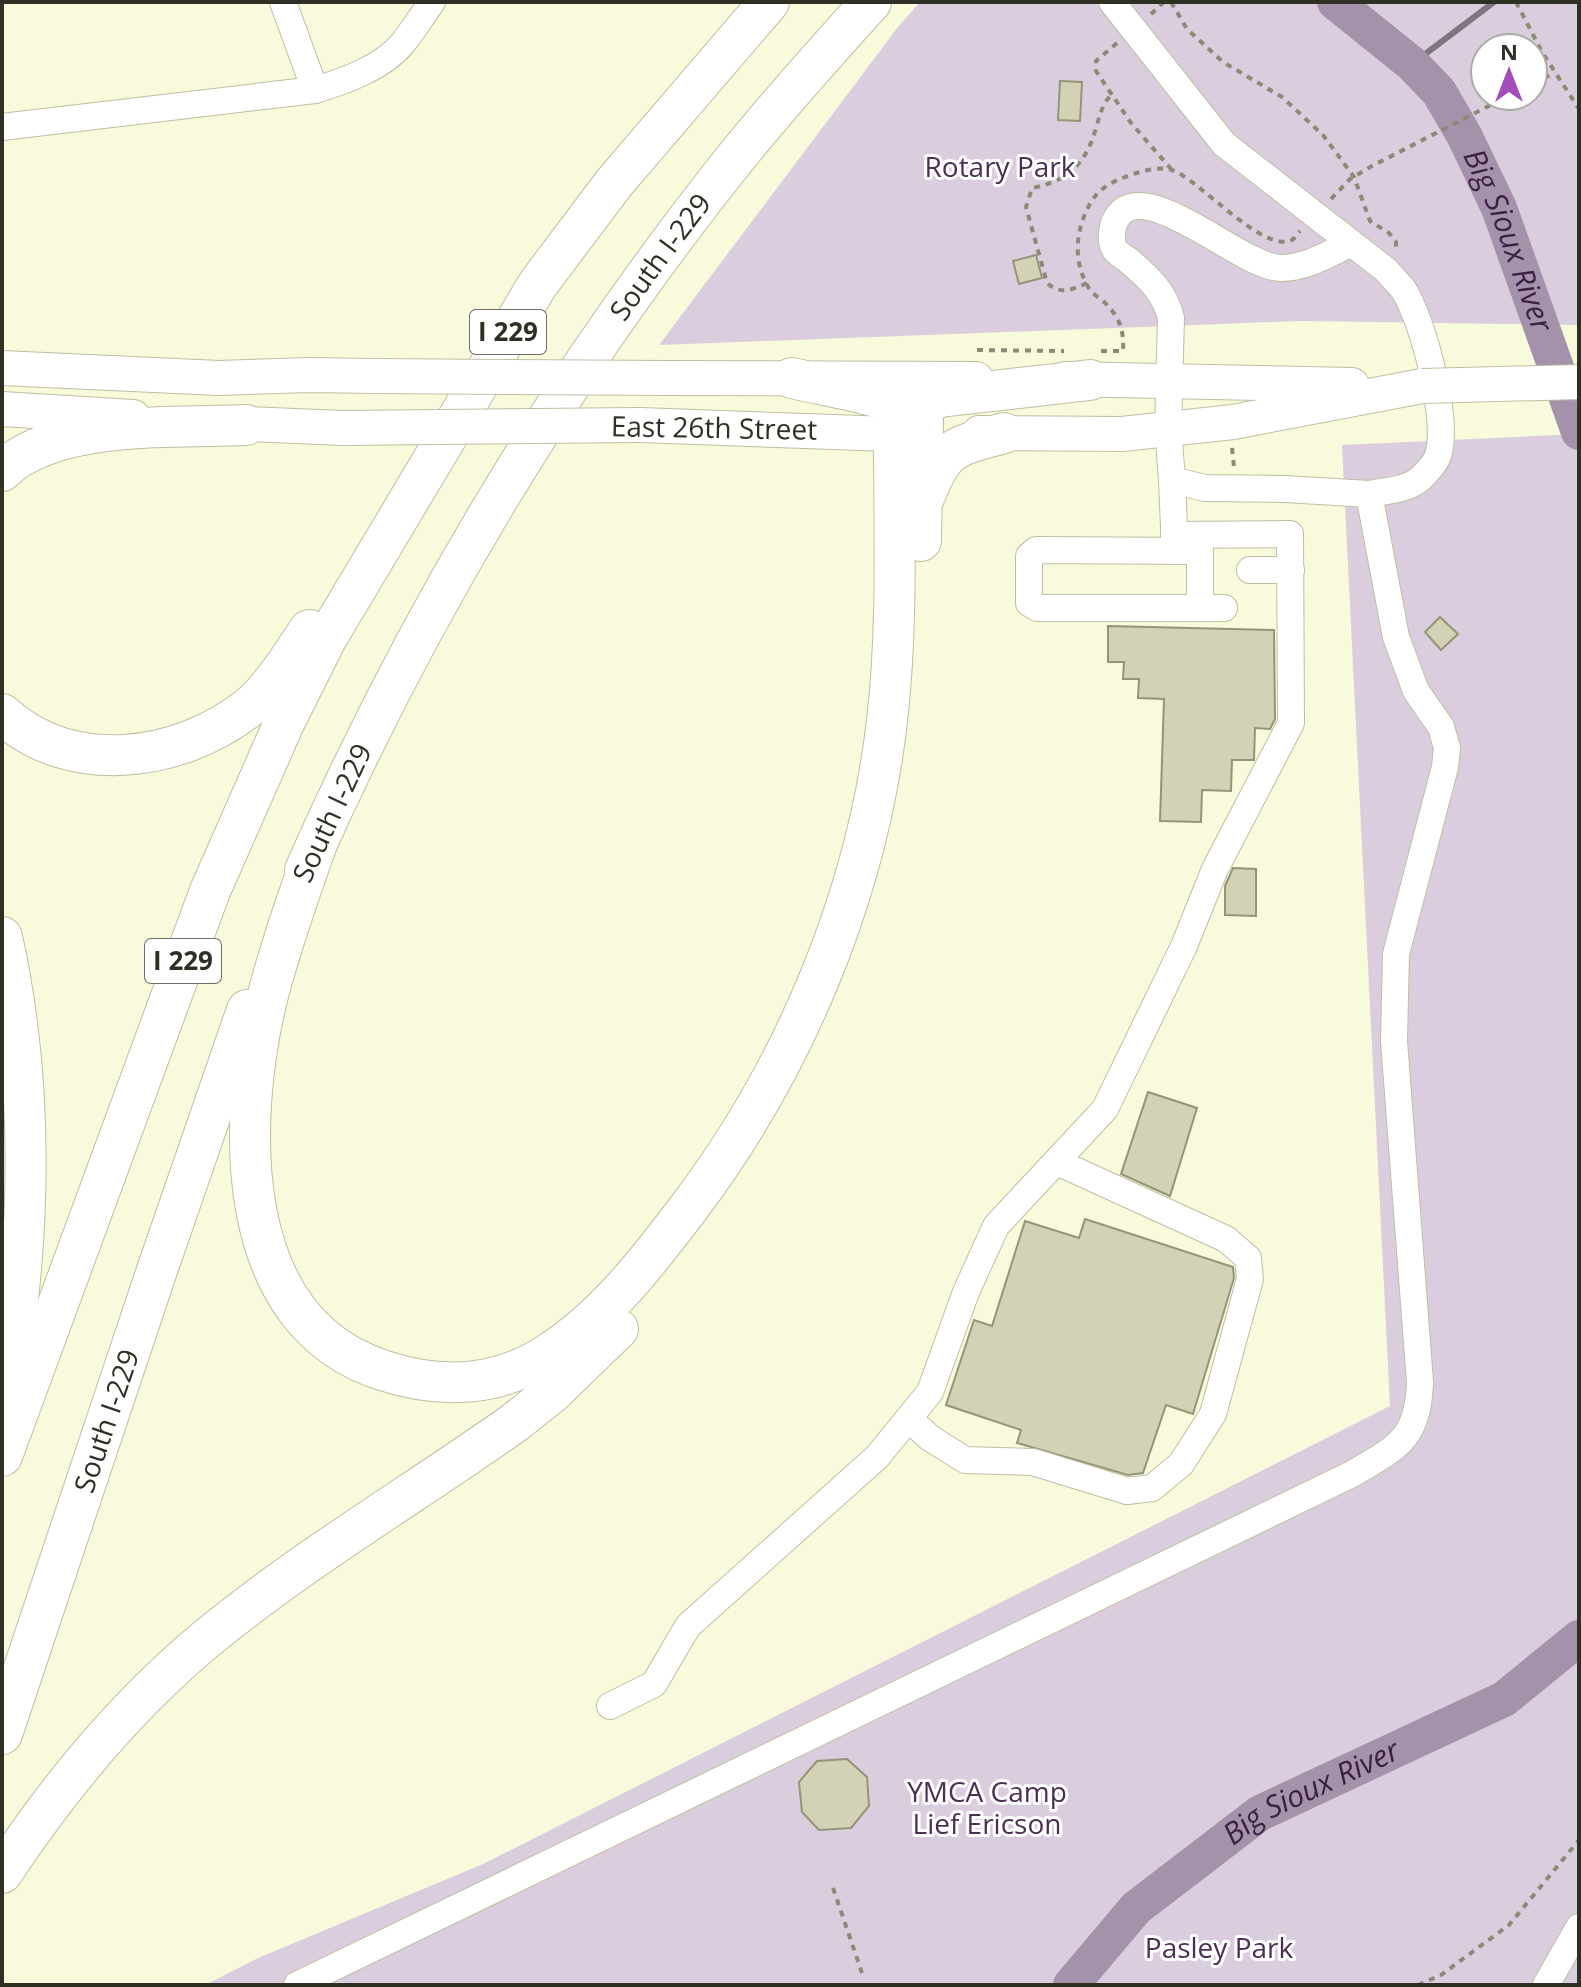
<svg xmlns="http://www.w3.org/2000/svg" width="1581" height="1987" font-family="'Open Sans',sans-serif">
<style>
.green{fill:#dacede;fill-rule:evenodd}
.lines{fill:none;stroke-linecap:round;stroke-linejoin:round}
.stream{stroke:#817482;stroke-width:6}
.river{stroke:#a492aa;stroke-width:36}
.building{fill:#d3d2b5;stroke:#959479;stroke-width:2}
.minor-casing{stroke:#bfbea2;stroke-width:28}
.major-casing{stroke:#bfbea2;stroke-width:36}
.highway-casing{stroke:#bfbea2;stroke-width:42}
.path{stroke:#8b8a77;stroke-width:4;stroke-dasharray:6 6;stroke-linecap:butt}
.minor{stroke:#fff;stroke-width:26}
.major{stroke:#fff;stroke-width:34}
.highway{stroke:#fff;stroke-width:40}
.major-bridge-casing{stroke:#bfbea2;stroke-width:36;stroke-linecap:butt}
.major-bridge{stroke:#fff;stroke-width:34}
.labels{text-anchor:middle;stroke-width:6;stroke-linejoin:round;paint-order:stroke}
.shield{fill:#fff;stroke:#6e6d66;stroke-width:2}
.shield-label{font-size:26px;font-weight:bold;fill:#302f24}
.park-label{font-size:28px;fill:#4c2f54;stroke:#fff}
.street-label{font-size:28px;fill:#302f24;stroke:#fff}
.water-label{font-size:30px;font-style:italic;fill:#3b2043;stroke:#fff}
</style>
<rect width="100%" height="100%" fill="#f9f9db"/>
<g class="green">
<path d="M920 2H1579V325L1301 321 659 345 898 27ZM1485 48H1533V96H1485Z"/>
<path d="M1579 434V1985H205L258 1958 483 1864 1390 1406 1342 445Z"/>
</g>
<g class="lines">
<path class="stream" d="M1412 64 1494 2"/>
<g class="river">
<path id="s1" d="M1335 2 1412 64 1439 92 1464 135 1499 208 1579 432"/>
<path id="s2" d="M1071 1985 1136 1908 1260 1813 1504 1699 1579 1638"/>
</g>
</g>
<g class="building">
<path d="M1060 81 1082 82 1080 121 1058 120Z"/>
<path d="M1036 255 1042 278 1019 284 1013 261Z"/>
<path d="M1440 617 1458 634 1441 650 1425 632Z"/>
<path d="M1108 626 1274 630 1275 719 1270 729 1255 728 1254 760H1232L1231 791 1202 790 1201 822 1160 821 1164 699 1138 698 1139 679H1123L1124 662H1108Z"/>
<path d="M1233 868 1256 869V916L1225 915V886Z"/>
<path d="M1148 1092 1197 1108 1170 1196 1121 1174Z"/>
<path d="M1085 1219 1233 1267 1234 1278 1193 1414 1166 1405 1143 1473 1128 1475 1017 1443 1021 1430 946 1405 974 1320 992 1326 1025 1221 1079 1238Z"/>
<path d="M847 1759 867 1777 869 1806 851 1828 819 1830 802 1812 799 1782 817 1761Z"/>
</g>
<g class="lines">
<g class="minor-casing">
<g id="minor">
<path d="M283 2 315 90"/>
<path d="M2 127 315 90C345 81 382 68 403 43 413 30 422 16 432 2"/>
<path d="M1350 244C1328 254 1306 268 1281 268 1241 268 1143 172 1116 219 1112 226 1110 240 1114 248 1116 253 1124 257 1128 260 1148 277 1165 292 1171 318L1168 429 1172 480 1205 488 1285 489 1369 494"/>
<path d="M1172 480 1175 551"/>
<path d="M1036 550 1200 551V608H1037L1029 603V556Z"/>
<path d="M1250 570H1291"/>
<path d="M1200 608H1224"/>
<path d="M909 1419 930 1438 965 1460 1033 1462 1127 1491 1152 1488 1181 1464 1213 1414 1250 1279 1248 1258 1226 1239 1057 1162"/>
<path d="M610 1706 654 1684 688 1626 877 1457 930 1392 966 1292 996 1226 1105 1109 1184 946 1215 869 1291 723 1290 534 1174 535"/>
<path d="M297 1985 1352 1474C1398 1447 1418 1439 1420 1382L1394 1041 1396 954 1445 767 1447 748 1441 727 1416 691 1396 637 1369 494C1386 491 1408 490 1421 478 1427 472 1434 465 1437 458 1451 425 1423 319 1403 289 1398 283 1392 277 1386 270L1224 144 1112 2"/>
<path d="M1546 1985 1579 1927"/>
</g>
</g>
<g class="major-casing">
<g id="major">
<path d="M2 368 219 378 310 375 374 376"/>
<path d="M668 378 976 379"/>
<path d="M1065 379 1352 385"/>
<path d="M2 409 133 417"/>
<path d="M222 423 343 428"/>
<path d="M640 425 918 435"/>
<path d="M979 433 1122 434 1233 422 1422 386"/>
</g>
</g>
<g class="highway-casing">
<g id="highway">
<path d="M792 378C828 387 898 395 923 420L921 541"/>
<path d="M2 471C54 420 175 428 246 425"/>
<path d="M924 498C944 446 953 447 1004 433"/>
<path d="M2 714C70 777 179 762 248 708 269 692 294 653 309 630"/>
<path d="M316 846C299 894 282 942 269 991 236 1120 230 1323 385 1371 441 1389 498 1387 548 1354 605 1318 650 1259 690 1206 795 1067 867 894 887 721 898 626 894 530 894 434L898 420 906 413 940 397 1090 380"/>
<path id="s3" d="M305 870C415 621 556 385 725 171 771 113 821 57 871 2"/>
<path d="M2 937C36 1090 31 1244 4 1398"/>
<path d="M2 1456 210 891 284 723 326 639 538 284 614 183 769 2"/>
<path id="s4" d="M2 1734 155 1276 247 1010"/>
<path d="M2 1873C59 1787 126 1706 205 1640 302 1560 412 1495 514 1423L553 1392 618 1329"/>
</g>
</g>
<g class="path">
<path d="M1171 2 1187 29 1223 62 1282 97 1323 135 1354 177 1370 221 1389 233 1396 242V251"/>
<path d="M1516 2 1542 52 1579 109"/>
<path d="M1151 14 1164 2"/>
<path d="M1117 43 1096 61V71L1131 123 1172 170"/>
<path d="M1533 83 1555 73"/>
<path d="M1331 199 1350 179 1372 166 1508 96"/>
<path d="M1087 283C1072 290 1060 295 1047 283L1026 207 1032 188C1069 181 1086 163 1096 128 1100 115 1102 104 1112 94"/>
<path d="M977 350 1064 351"/>
<path d="M1101 351H1123C1124 333 1121 320 1108 306 1103 300 1095 296 1090 290 1072 262 1075 230 1091 202 1100 187 1114 181 1130 175 1143 171 1159 166 1172 170 1199 179 1263 254 1292 240 1295 238 1297 234 1300 231"/>
<path d="M1232 448 1234 467"/>
<path d="M833 1888 862 1973"/>
<path d="M1418 1985 1441 1975 1509 1925 1579 1840"/>
</g>
<use href="#minor" class="minor"/>
<use href="#major" class="major"/>
<use href="#highway" class="highway"/>
<g class="major-bridge-casing">
<g id="major-bridge">
<path d="M374 376 668 378"/>
<path d="M1422 386 1579 382"/>
<path d="M343 428 640 425"/>
</g>
</g>
<use href="#major-bridge" class="major-bridge"/>
</g>
<g class="labels">
<g class="shield">
<rect x="470" y="310" width="76" height="44" rx="6"/>
<rect x="145" y="939" width="76" height="44" rx="6"/>
</g>
<g class="shield-label">
<text x="508" y="341">I 229</text>
<text x="183" y="970">I 229</text>
</g>
<g class="park-label">
<text x="1000" y="177">Rotary Park</text>
<text x="987" y="1802">YMCA Camp<tspan x="987" dy="32">Lief Ericson</tspan></text>
<text x="1219" y="1958">Pasley Park</text>
</g>
<g class="street-label">
<text dy="10" stroke="none"><textPath href="#s3" startOffset="710">South I-229</textPath></text>
<text transform="translate(714 428) rotate(1)" y="10">East 26th Street</text>
<text transform="translate(332 813) rotate(-65)" y="10">South I-229</text>
<text dy="10" stroke="none"><textPath href="#s4" startOffset="330">South I-229</textPath></text>
</g>
<g class="water-label">
<text dy="10" stroke="none"><textPath href="#s1" startOffset="302">Big Sioux River</textPath></text>
<text dy="10" stroke="none"><textPath href="#s2" startOffset="312">Big Sioux River</textPath></text>
</g>
</g>
<rect width="1581" height="1987" fill="none" stroke="#302f24" stroke-width="8"/>
<g transform="translate(1509 72)"><circle r="38" fill="#ffffff" stroke="#acaca7" stroke-width="2"/>
<path d="M0-6L14 30L0 20L-14 30Z" fill="#a34dba"/>
<text y="-12" font-size="22" font-weight="bold" text-anchor="middle" fill="#302f24">N</text>
</g>
</svg>
